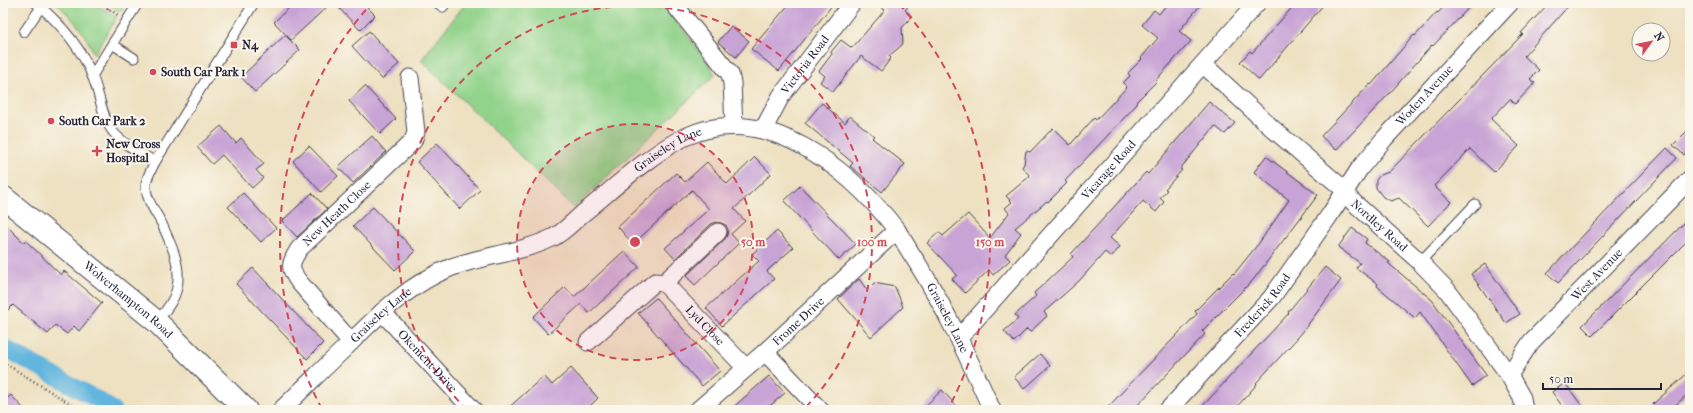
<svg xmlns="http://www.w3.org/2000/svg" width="1693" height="413" font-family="'IM FELL French Canon',serif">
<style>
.green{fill:#92d38b;stroke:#5a7a63}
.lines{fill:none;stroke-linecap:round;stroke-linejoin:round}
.canal{stroke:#62b5de;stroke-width:17}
.building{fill:#c8a3d5}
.service-casing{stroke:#413f4f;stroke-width:11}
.minor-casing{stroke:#413f4f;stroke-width:19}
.tertiary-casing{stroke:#413f4f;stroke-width:24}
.path{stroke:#413f4f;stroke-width:2.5;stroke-dasharray:1 3;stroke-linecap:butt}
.service{stroke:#fff;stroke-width:9}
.minor{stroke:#fff;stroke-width:17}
.tertiary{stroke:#fff;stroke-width:22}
.ring{fill:none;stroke:#d1495b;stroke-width:2;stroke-dasharray:7 5}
.poi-dot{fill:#d1495b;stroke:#fbf7ec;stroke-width:1.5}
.labels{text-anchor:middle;stroke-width:4;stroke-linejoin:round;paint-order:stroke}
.poi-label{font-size:12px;font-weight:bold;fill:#22223b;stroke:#fbf7ec;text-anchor:start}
.street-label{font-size:12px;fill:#22223b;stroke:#fbf7ec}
.centre{fill:#d1495b;stroke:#fbf7ec;stroke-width:2}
.ring-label{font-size:12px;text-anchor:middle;font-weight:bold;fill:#d1495b;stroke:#fbf7ec;stroke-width:4;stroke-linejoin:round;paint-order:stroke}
</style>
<rect width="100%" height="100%" fill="#fbf7ec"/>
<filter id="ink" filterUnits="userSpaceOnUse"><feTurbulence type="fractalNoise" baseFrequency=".025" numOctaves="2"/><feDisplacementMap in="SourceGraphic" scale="8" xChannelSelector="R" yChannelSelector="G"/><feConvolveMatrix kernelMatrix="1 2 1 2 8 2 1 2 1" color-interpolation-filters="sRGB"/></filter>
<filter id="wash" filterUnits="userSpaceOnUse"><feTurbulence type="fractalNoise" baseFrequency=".012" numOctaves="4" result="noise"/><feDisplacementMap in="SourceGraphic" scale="16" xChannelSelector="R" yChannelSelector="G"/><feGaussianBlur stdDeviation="0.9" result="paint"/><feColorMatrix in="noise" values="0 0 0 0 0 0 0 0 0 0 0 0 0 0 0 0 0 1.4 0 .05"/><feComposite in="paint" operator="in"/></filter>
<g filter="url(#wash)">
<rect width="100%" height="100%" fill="#eee1c1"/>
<g class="green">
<path d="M56 3H94L117 17 94 54C86 34 72 17 56 3Z"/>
<path d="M114 3H126L120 12 112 6Z"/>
<path d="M466 3H662L705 58 715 75 574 208 421 60Z"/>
</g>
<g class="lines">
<path class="canal" d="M3 347 100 401 113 410"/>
</g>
<g id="blocks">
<g class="building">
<path d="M294 3H331L291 40 274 22Z"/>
<path d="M334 3H363L375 15 360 30Z"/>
<path d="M790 3H834L779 71 751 49Z"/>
<path d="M876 3H911L905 10 912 16 902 28 903 42 902 45 889 56 891 58 881 71 861 56 833 92 820 82 825 76 819 71 832 54 831 52 841 40 852 48 885 10Z"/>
<path d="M1168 3H1202L1179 31 1191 41 1156 80 1157 81 1136 102 1137 104 1065 181 1067 183 1048 202 1047 201 1015 228 1021 233 1005 255 1010 260 993 275 989 270 965 293 952 279 957 275 927 243 939 232 943 236 968 214 990 238 1009 213 1005 208 1012 202 1006 196 1030 176 1022 167 1024 164 1026 151 1030 152 1053 128 1070 145 1094 118 1096 120 1127 87 1123 83 1130 76 1128 73 1142 59 1141 58 1158 38 1142 25 1154 10 1159 14Z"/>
<path d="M1296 3H1325L1259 80 1240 62 1250 51 1252 53Z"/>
<path d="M1447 3H1473L1433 46 1432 45 1389 94 1336 150 1321 136 1370 84 1371 85 1414 35 1415 36 1437 12 1438 13Z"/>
<path d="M1549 3H1571L1524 56 1539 70 1530 79 1535 83 1515 104 1510 99 1491 119 1519 146 1494 172 1470 149 1434 186 1451 202 1428 226 1399 198 1391 201 1383 197 1376 188V180L1380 175 1389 172 1523 34 1521 33Z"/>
<path d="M731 26 749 41 736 57 718 42Z"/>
<path d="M369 31 399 64 382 79 352 46Z"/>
<path d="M285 35 300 50 255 92 241 77Z"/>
<path d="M365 86 396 119 380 134 349 101Z"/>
<path d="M1209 102 1235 123 1225 134 1215 126 1180 169 1182 170 1165 189 1167 190 1160 198 1164 202 1156 212 1143 201 1110 238 1120 247 1111 257 1105 252 1079 281 1044 312 1047 316 1030 332 1027 329 1014 342 1004 331 1018 319 1015 315 1036 296 1034 293 1073 257 1071 254 1146 172 1148 174Z"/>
<path d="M822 103 845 123 850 116 874 136 872 138 905 164 882 192 850 166 853 163 805 123Z"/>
<path d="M221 126 236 143 241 138 264 164 256 170 263 178 252 188 222 155 212 164 197 147Z"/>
<path d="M1690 128V148L1684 155 1673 145Z"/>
<path d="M372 136 386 152 353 183 338 167Z"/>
<path d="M437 143 480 190 460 209 417 162Z"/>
<path d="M309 146 338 176 321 192 293 161Z"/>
<path d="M1667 148 1677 158 1558 283 1547 273Z"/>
<path d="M1266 156 1318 195 1253 280 1202 331 1205 334 1133 410H1105L1197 314 1195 311 1233 273 1234 274 1259 243 1289 200 1254 172Z"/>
<path d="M755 157 771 174 734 209 745 221 731 234 739 243 695 285 686 276 725 239 727 235 728 230 726 225 721 223 716 222 711 224 675 259 665 248 709 209 692 190 633 244 618 227 676 173 685 182 707 162 727 184Z"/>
<path d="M800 186 856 244 839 260 784 201Z"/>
<path d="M243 193 276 228 261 242 228 207Z"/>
<path d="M312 193 327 209 297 237 282 221Z"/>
<path d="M373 207 415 251 395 270 353 226Z"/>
<path d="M1690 217V238L1592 336 1582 326Z"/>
<path d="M3 222 24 243 26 241 61 275 64 271 102 303 79 331 74 326 67 334 55 325 48 334 13 305 3 315Z"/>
<path d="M1352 228 1367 239 1365 243 1390 262 1388 263 1432 300 1486 375 1472 386 1420 312 1415 318 1377 286 1378 284 1356 268 1360 263 1338 247Z"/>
<path d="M777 231 793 248 767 271 774 279 722 326 706 308 759 261 752 254Z"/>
<path d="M624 251 639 267 589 313 581 304 548 334 533 317 565 287 574 297Z"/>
<path d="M1485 264 1520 314 1506 323 1471 274Z"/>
<path d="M1325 267 1341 280 1301 334 1256 383 1257 384 1234 410H1199L1289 313 1288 312Z"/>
<path d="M253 268 323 343 307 359 236 284Z"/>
<path d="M859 279 867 290 874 283 895 287 903 307 871 337 838 299Z"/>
<path d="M656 298 720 371 702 386 638 313Z"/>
<path d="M1040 354 1050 366 1024 389 1014 377Z"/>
<path d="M571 368 598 398 586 410H506L544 376 552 385Z"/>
<path d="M1690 371V392L1670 410H1659L1653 404Z"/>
<path d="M769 376 785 393 765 410H730Z"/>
<path d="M1565 383 1585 410H1565L1552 392Z"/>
<path d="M942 390 960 410H921Z"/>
<path d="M11 395 25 410H3V402Z"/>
</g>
</g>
</g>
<g filter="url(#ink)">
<use href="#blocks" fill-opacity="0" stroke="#413f4f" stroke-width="1"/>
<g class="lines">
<g class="service-casing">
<g id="service">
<path d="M36 3C60 23 82 48 93 78 100 95 102 118 113 132 124 145 141 153 155 162"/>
<path d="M437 3 443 7 446 3"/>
<path d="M24 32 41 7"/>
<path d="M112 44 134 58"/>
<path d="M92 76 138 3"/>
<path d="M1420 262 1475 204"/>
<path d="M157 322C165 311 175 300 177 287 182 265 170 242 161 222 155 211 147 201 146 188 145 179 151 171 155 162L254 3"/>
</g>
</g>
<g class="minor-casing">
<g id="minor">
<path d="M673 3 730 74 732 83 734 126"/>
<path id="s1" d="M1204 65 1273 129 1340 186 1351 200 1420 262 1447 290 1509 375 1522 398 1524 410"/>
<path id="s2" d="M763 130 781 96 852 3"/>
<path d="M664 283 718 232"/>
<path id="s3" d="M382 312 473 410"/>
<path id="s4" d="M959 338 1257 3"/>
<path id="s5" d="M351 342 299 282C288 267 290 264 299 249L413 141 416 132 410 78"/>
<path id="s6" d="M588 342 655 282 664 283 746 368"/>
<path d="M765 352 820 410"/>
<path id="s7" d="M1509 375 1531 342 1690 179"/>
<path id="s8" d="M281 410C303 389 324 368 346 347 377 316 410 283 452 267 485 255 521 253 552 238 563 233 573 222 582 214 612 190 651 153 685 137 766 100 848 168 896 229 903 239 909 251 916 261 946 309 969 359 992 410"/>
<path id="s9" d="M698 410 765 352 897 230"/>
<path id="s10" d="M1168 410 1272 297 1329 216 1360 168 1384 139 1510 3"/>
</g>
</g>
<g class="tertiary-casing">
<g id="tertiary">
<path id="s11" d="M3 197 157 322 246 410"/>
</g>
</g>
<g class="path">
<path d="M100 3 118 15"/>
<path d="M108 9 112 3"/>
<path d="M3 362 80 410"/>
</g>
<use href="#service" class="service"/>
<use href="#minor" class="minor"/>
<use href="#tertiary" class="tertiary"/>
</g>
</g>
<circle cx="635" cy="242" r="118" fill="#d1495b" fill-opacity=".12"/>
<g class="ring">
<circle cx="635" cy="242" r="118"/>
<path d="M467 410A237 237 0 1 1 803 410"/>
<path d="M322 409A355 355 0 0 1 371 4M899 4A355 355 0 0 1 948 409"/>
</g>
<g class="poi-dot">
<rect x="230" y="41" width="8" height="8" rx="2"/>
<circle cx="153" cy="72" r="4"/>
<circle cx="51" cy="121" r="4"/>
<path d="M95 145h4v4h4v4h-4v4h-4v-4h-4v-4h4z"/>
</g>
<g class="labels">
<g class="poi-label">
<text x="242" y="49">N4</text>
<text x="161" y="76">South Car Park 1</text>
<text x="59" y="125">South Car Park 2</text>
<text x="106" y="148">New Cross<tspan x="106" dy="14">Hospital</tspan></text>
</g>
<g class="street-label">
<text dy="4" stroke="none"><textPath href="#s2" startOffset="78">Victoria Road</textPath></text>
<text dy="4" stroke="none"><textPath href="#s10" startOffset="407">Woden Avenue</textPath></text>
<text dy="4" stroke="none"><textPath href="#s8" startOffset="475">Graiseley Lane</textPath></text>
<text dy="4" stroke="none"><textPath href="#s4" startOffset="225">Vicarage Road</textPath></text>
<text dy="4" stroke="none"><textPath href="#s5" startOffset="168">New Heath Close</textPath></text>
<text dy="4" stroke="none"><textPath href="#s1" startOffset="238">Nordley Road</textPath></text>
<text dy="4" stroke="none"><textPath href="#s7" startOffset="134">West Avenue</textPath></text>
<text dy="4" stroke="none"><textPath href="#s11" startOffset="162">Wolverhampton Road</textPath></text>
<text dy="4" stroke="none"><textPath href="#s10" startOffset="141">Frederick Road</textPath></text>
<text dy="4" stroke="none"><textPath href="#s8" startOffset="138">Graiseley Lane</textPath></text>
<text dy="4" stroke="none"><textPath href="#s8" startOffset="847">Graiseley Lane</textPath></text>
<text dy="4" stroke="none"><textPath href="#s9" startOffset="134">Frome Drive</textPath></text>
<text dy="4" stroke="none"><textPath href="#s6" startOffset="158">Lyd Close</textPath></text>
<text dy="4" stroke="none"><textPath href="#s3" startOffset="67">Okement Drive</textPath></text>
</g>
</g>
<circle cx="635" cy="242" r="6" class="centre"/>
<g class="ring-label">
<text x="753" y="246">50 m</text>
<text x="872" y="246">100 m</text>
<text x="990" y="246">150 m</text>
</g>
<rect width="1693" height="413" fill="none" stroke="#fbf7ec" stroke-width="16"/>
<g transform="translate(1651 42) rotate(57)"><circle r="19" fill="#fbf7ec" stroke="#a4a2a5"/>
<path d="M0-3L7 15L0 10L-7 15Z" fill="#d1495b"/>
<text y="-6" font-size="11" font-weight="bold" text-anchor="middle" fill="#22223b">N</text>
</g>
<path d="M1543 383v6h118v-6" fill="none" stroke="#22223b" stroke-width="2"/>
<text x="1549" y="383" font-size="12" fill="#22223b" stroke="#fbf7ec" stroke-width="3" paint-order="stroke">50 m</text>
</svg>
